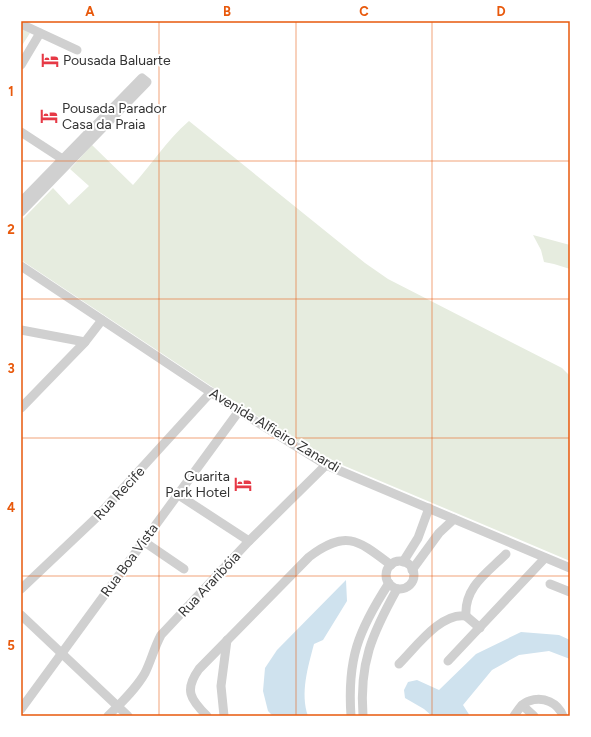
<svg xmlns="http://www.w3.org/2000/svg" width="591" height="737" font-family="Figtree,sans-serif">
<style>
.green{fill:#e6ecdf}
.water{fill:#cfe2ee}
.lines{fill:none;stroke-linecap:round;stroke-linejoin:round}
.minor{stroke:#d0d0d0;stroke-width:9}
.grid{fill:none;stroke:#e8590c;stroke-width:1;stroke-opacity:0.55}
.labels{text-anchor:middle;stroke-width:4;stroke-linejoin:round;paint-order:stroke}
.poi-label{font-size:14px;fill:#333;stroke:#fff;text-anchor:start}
.street-label{font-size:14px;fill:#333;stroke:#fff}
.neatline{fill:none;stroke:#e8590c;stroke-width:1.5}
.grid-label{font-size:13px;text-anchor:middle;font-weight:bold;fill:#e8590c}
</style>
<rect width="100%" height="100%" fill="#fff"/>
<g class="green">
<path d="M21 28 30 33 21 47Z"/>
<path d="M189 121 365 263 388 279 562 368 570 376V561L321 456 244 408 21 260V221L53 188 69 205 89 186 70 169 92 145 133 185C152 164 167 140 189 121Z"/>
<path d="M533 235 570 245V269L554 264 544 262 541 250Z"/>
</g>
<g class="water">
<path d="M346 580 347 601 323 640 314 644C308 667 300 693 308 716H273L268 711 263 691 265 668 277 650Z"/>
<path d="M521 632 559 635 570 640V659L549 651 519 655 492 670 463 705 470 716H432L424 709 405 698 404 690 408 682 417 680 439 690 476 654Z"/>
</g>
<g class="lines">
<g class="minor">
<path d="M21 24 77 50"/>
<path d="M21 65 40 33"/>
<path d="M21 132 67 162"/>
<path d="M21 202 142 78 147 82 21 212"/>
<path d="M21 266 239 411 326 465 570 568"/>
<path d="M21 330 85 342"/>
<path d="M21 408 85 342 102 320"/>
<path d="M177 494 249 541"/>
<path d="M143 541 184 569"/>
<circle cx="400" cy="575" r="14"/>
<path d="M403 562 418 538 429 508"/>
<path d="M412 570 439 533 454 519"/>
<path d="M550 584 570 592"/>
<path d="M21 589 96 518 211 392"/>
<path d="M21 615 128 716"/>
<path d="M466 616 480 628"/>
<path d="M448 661 545 558"/>
<path d="M399 664C416 647 441 612 466 616 464 587 487 573 506 554"/>
<path d="M522 705 534 716"/>
<path d="M21 709 239 411"/>
<path d="M108 716C121 703 136 689 145 673 151 661 154 648 161 635L249 541 326 465"/>
<path d="M207 716C190 699 184 690 199 669L309 557C346 529 358 540 391 565"/>
<path d="M224 716 221 686 227 640"/>
<path d="M351 716C347 659 358 631 389 583"/>
<path d="M363 716C359 663 372 634 397 589"/>
<path d="M514 716C518 710 522 703 529 701 544 696 558 703 563 716"/>
</g>
</g>
<path class="grid" d="M159 21V716M296 21V716M432 21V716M21 161H570M21 299H570M21 438H570M21 576H570"/>
<defs>
<g id="hotel-bare" transform="scale(1.38)"><path d="M-6-4.5h1.5V1H6V5H4.5V3h-9V5H-6ZM-4 0a1.8 1.8 0 1 1 3.6 0ZM.5 0V-2.5h3Q6-2.5 6 0Z" fill="#e63946" stroke="#fff" stroke-width="2.5" paint-order="stroke"/></g>
</defs>
<g fill-rule="evenodd">
<use href="#hotel-bare" x="50" y="60"/>
<use href="#hotel-bare" x="49" y="116"/>
<use href="#hotel-bare" x="243" y="484"/>
</g>
<g class="labels">
<g class="poi-label">
<text x="63" y="65">Pousada Baluarte</text>
<text x="62" y="113">Pousada Parador<tspan x="62" dy="16">Casa da Praia</tspan></text>
<text x="230" y="481" text-anchor="end">Guarita<tspan x="230" dy="16">Park Hotel</tspan></text>
</g>
<g class="street-label">
<text transform="translate(275 430) rotate(31)" y="5">Avenida Alfieiro Zanardi</text>
<text transform="translate(119 493) rotate(-47)" y="5">Rua Recife</text>
<text transform="translate(129 560) rotate(-54)" y="5">Rua Boa Vista</text>
<text transform="translate(209 584) rotate(-47)" y="5">Rua Araribóia</text>
</g>
</g>
<rect width="591" height="737" fill="none" stroke="#ffffff" stroke-width="44"/>
<rect x="22" y="22" width="547" height="693" class="neatline"/>
<g class="grid-label">
<text x="90" y="16">A</text>
<text x="227" y="16">B</text>
<text x="364" y="16">C</text>
<text x="501" y="16">D</text>
<text x="11" y="96">1</text>
<text x="11" y="234">2</text>
<text x="11" y="373">3</text>
<text x="11" y="512">4</text>
<text x="11" y="650">5</text>
</g>
</svg>
